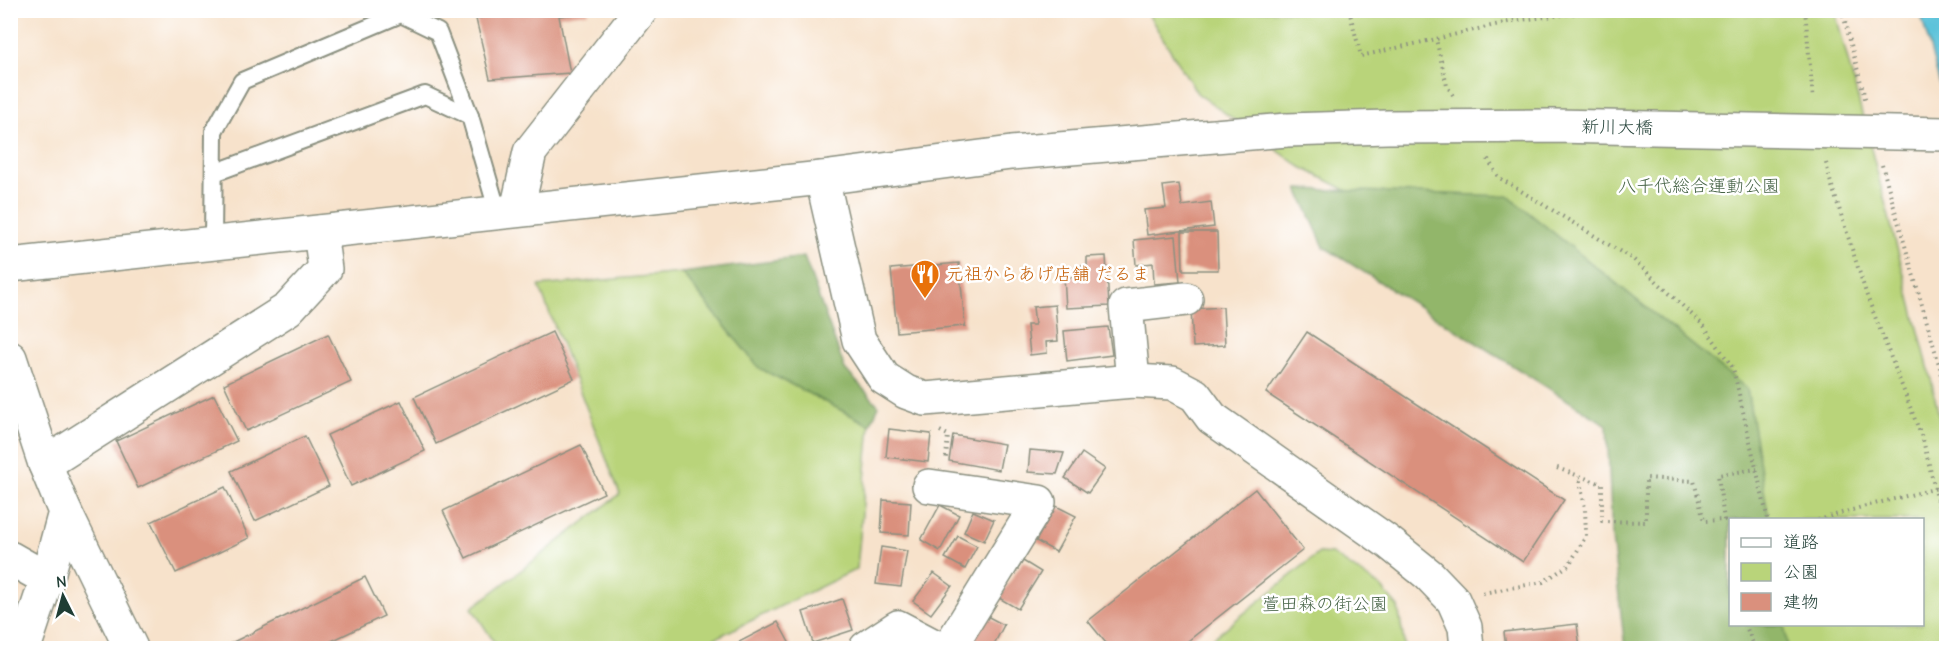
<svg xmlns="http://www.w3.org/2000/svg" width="1957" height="659" font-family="'Comic Neue','Klee One',sans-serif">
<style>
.green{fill:#b9d47a;stroke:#6c8857;stroke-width:1.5;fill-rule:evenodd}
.forest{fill:#92b66a;stroke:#587a4f;stroke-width:1.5}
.water{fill:#5dc3da;stroke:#3e8087;stroke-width:1.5}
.building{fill:#da907d}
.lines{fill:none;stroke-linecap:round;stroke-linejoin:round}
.lane-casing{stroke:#8b9080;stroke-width:20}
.street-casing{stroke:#8b9080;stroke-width:36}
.secondary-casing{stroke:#8b9080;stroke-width:36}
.path{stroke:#8b9080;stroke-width:4;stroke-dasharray:1.5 4.5;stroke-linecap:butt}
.lane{stroke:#fff;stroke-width:16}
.street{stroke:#fff;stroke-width:33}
.secondary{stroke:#fff;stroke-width:33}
.secondary-bridge-casing{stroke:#8b9080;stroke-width:36;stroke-linecap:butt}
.secondary-bridge{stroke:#fff;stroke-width:33}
.labels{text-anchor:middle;stroke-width:5;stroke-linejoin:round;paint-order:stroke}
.street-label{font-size:18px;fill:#1f3d34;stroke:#fff}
.park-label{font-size:18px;fill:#466346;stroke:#fff}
.food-label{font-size:18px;fill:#c56008;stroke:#fff;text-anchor:start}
</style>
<rect width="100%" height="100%" fill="#fff"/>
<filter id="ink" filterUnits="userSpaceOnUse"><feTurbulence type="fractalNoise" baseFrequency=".0167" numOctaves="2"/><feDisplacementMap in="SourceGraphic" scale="12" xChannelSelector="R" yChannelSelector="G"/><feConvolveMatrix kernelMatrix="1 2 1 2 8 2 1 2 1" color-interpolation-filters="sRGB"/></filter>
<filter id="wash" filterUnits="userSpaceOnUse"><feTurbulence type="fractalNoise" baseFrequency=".008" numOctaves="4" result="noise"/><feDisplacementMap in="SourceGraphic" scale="24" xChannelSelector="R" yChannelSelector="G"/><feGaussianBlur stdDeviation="1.35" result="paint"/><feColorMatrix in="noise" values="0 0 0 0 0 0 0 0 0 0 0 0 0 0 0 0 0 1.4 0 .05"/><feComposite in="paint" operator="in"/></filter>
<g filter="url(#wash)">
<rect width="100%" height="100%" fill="#f7e2cb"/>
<g class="green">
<path d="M1146 11H1835L1930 374 1946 449V648H1686V553L1527 283 1301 167 1197 93ZM1730 520H1922V624H1730Z"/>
<path d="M682 273 759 368 870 425 857 569 695 648H498L472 608 620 494 539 286Z"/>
<path d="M1319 553 1332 554 1381 587 1398 607 1405 648H1201Z"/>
</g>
<g class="forest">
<path d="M1298 189 1508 196 1747 389 1769 519 1730 520V624L1784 625 1788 648H1625L1612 538 1607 425 1324 247Z"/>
<path d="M804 257 845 369 879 406 870 425 759 368 682 273Z"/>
</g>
<path class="water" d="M1920 11H1946V107Z"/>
<g id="blocks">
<g class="building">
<path d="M508 10H588L589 13 559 16 570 73 490 79 476 19Z"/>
<path d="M1179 184 1182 206 1211 202 1214 227 1147 235 1144 210 1166 208 1163 186Z"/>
<path d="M1182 232H1217L1218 270H1183Z"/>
<path d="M1176 236 1180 282 1154 284 1153 263 1136 265 1134 240Z"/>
<path d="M1106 256 1109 306 1066 308 1064 277H1077L1076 266H1087V257Z"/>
<path d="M959 263 965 326 897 332 891 269Z"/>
<path d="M1055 305 1058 341 1046 342 1047 353 1030 355 1027 325H1035L1033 307Z"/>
<path d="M1223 307 1225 345 1193 347 1191 309Z"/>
<path d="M1108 327 1112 355 1067 361 1064 331Z"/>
<path d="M552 332 574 379 436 444 414 397Z"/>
<path d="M1307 332 1564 500 1523 562 1266 393Z"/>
<path d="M328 334 351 382 246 431 224 384Z"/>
<path d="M214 395 237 441 138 488 116 441Z"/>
<path d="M401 401 425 451 351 486 327 435Z"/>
<path d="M889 429 931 434 928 462 886 457Z"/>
<path d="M953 435 1004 444 999 470 949 461Z"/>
<path d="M305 436 329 486 255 521 231 471Z"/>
<path d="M581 445 604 493 466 558 443 511Z"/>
<path d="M1030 450 1064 453 1057 474 1028 472Z"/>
<path d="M1082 453 1105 469 1088 493 1065 478Z"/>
<path d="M225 487 249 538 176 573 151 522Z"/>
<path d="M1255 489 1303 550 1179 648H1110L1088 621Z"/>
<path d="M883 500 911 502 909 535 881 533Z"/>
<path d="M940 505 959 515 940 551 921 540Z"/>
<path d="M1056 506 1076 516 1056 552 1036 541Z"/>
<path d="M973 511 994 520 984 541 964 532Z"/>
<path d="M958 536 977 546 965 569 945 558Z"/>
<path d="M881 547 907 551 901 587 876 584Z"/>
<path d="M1023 561 1041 572 1018 609 999 598Z"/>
<path d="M934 573 952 586 931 614 913 601Z"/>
<path d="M365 577 384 616 317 648H221Z"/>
<path d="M842 599 853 630 813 643 803 612Z"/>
<path d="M985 615 1004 625 992 648H968Z"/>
<path d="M778 622 792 648H742L739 642Z"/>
<path d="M1577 624 1580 648H1506L1504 632Z"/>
</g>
</g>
</g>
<g filter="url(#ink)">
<use href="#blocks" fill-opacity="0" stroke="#8b9080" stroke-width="1.5"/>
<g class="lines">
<g class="lane-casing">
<g id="lane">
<path d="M214 173 425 95 470 116"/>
<path d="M213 243 214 131 242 81 401 14 438 32 470 116 498 213"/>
</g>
</g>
<g class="street-casing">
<g id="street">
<path d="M822 178 859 340 884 378 906 392 925 399 1133 381 1172 383 1195 395 1212 418 1388 542 1429 575 1453 600 1465 627 1467 648"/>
<path d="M517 210 530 152 641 10"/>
<path d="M10 358 45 464 65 512 47 579 24 648"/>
<path d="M1133 381 1126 306 1186 299"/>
<path d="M45 464 288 309 325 269 320 232"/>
<path d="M929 486 1039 502 949 648"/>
<path d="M65 512 131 648"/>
<path d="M10 558 47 579"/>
<path d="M866 648 898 627 938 648"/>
</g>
</g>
<g class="secondary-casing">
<path id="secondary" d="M10 265 822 178 1011 153 1287 130"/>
</g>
<g class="path">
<path d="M1349 10 1361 56 1436 39"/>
<path d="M1805 10 1813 99"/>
<path d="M1842 10 1866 102"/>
<path d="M1453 95 1447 86 1436 39 1512 21 1605 10"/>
<path d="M1488 159 1498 177 1634 260 1704 326 1733 368 1768 520"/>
<path d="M1826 163 1830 180 1867 296 1923 440 1946 535"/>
<path d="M1882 165 1940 368 1946 422"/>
<path d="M940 431 948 435 946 458"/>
<path d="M1557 468 1602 484V521L1646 522V478L1694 481 1704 521 1724 520 1718 475 1757 469"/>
<path d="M1818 520 1862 507 1946 486"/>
<path d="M1483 593 1543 582 1569 565 1586 536 1585 508 1579 476"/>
<path d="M1745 624 1755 648"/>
</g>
<use href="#lane" class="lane"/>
<use href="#street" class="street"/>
<use href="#secondary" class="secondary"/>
<g class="secondary-bridge-casing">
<path id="secondary-bridge" d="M1287 130 1388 127 1554 126 1946 134"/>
</g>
<use href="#secondary-bridge" class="secondary-bridge"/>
</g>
</g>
<defs>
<g id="restaurant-pin" transform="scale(1.5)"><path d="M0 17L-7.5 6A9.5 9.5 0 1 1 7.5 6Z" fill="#e8710a" stroke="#fff"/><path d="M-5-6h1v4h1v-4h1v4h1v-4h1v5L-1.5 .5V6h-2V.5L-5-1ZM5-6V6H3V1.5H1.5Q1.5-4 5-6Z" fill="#fff"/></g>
</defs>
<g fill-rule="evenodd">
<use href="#restaurant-pin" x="925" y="274"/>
</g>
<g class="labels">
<g class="street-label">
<text transform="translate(1617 127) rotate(1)" y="6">新川大橋</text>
</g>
<g class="park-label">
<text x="1699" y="192">八千代総合運動公園</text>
<text x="1325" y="610">萱田森の街公園</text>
</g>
<g class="food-label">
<text x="946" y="280">元祖からあげ店舗 だるま</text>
</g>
</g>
<rect width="1957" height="659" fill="none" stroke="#fff" stroke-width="36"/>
<rect x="1729" y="518" width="195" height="108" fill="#ffffff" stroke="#a5b1ae" stroke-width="1.5"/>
<rect x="1741" y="538" width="30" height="9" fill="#ffffff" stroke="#a5b1ae" stroke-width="1.5"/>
<text x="1783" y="548" font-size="18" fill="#1f3d34">道路</text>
<rect x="1741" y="563" width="30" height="18" fill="#b9d47a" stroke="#a5b1ae" stroke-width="1.5"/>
<text x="1783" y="578" font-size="18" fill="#1f3d34">公園</text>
<rect x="1741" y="593" width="30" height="18" fill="#da907d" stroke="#a5b1ae" stroke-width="1.5"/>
<text x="1783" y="608" font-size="18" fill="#1f3d34">建物</text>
<g transform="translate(63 596) rotate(354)" stroke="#ffffff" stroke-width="4.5" paint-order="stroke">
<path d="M0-4.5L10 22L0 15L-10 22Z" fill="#1f3d34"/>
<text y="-9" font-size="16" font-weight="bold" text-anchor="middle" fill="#1f3d34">N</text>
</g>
</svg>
